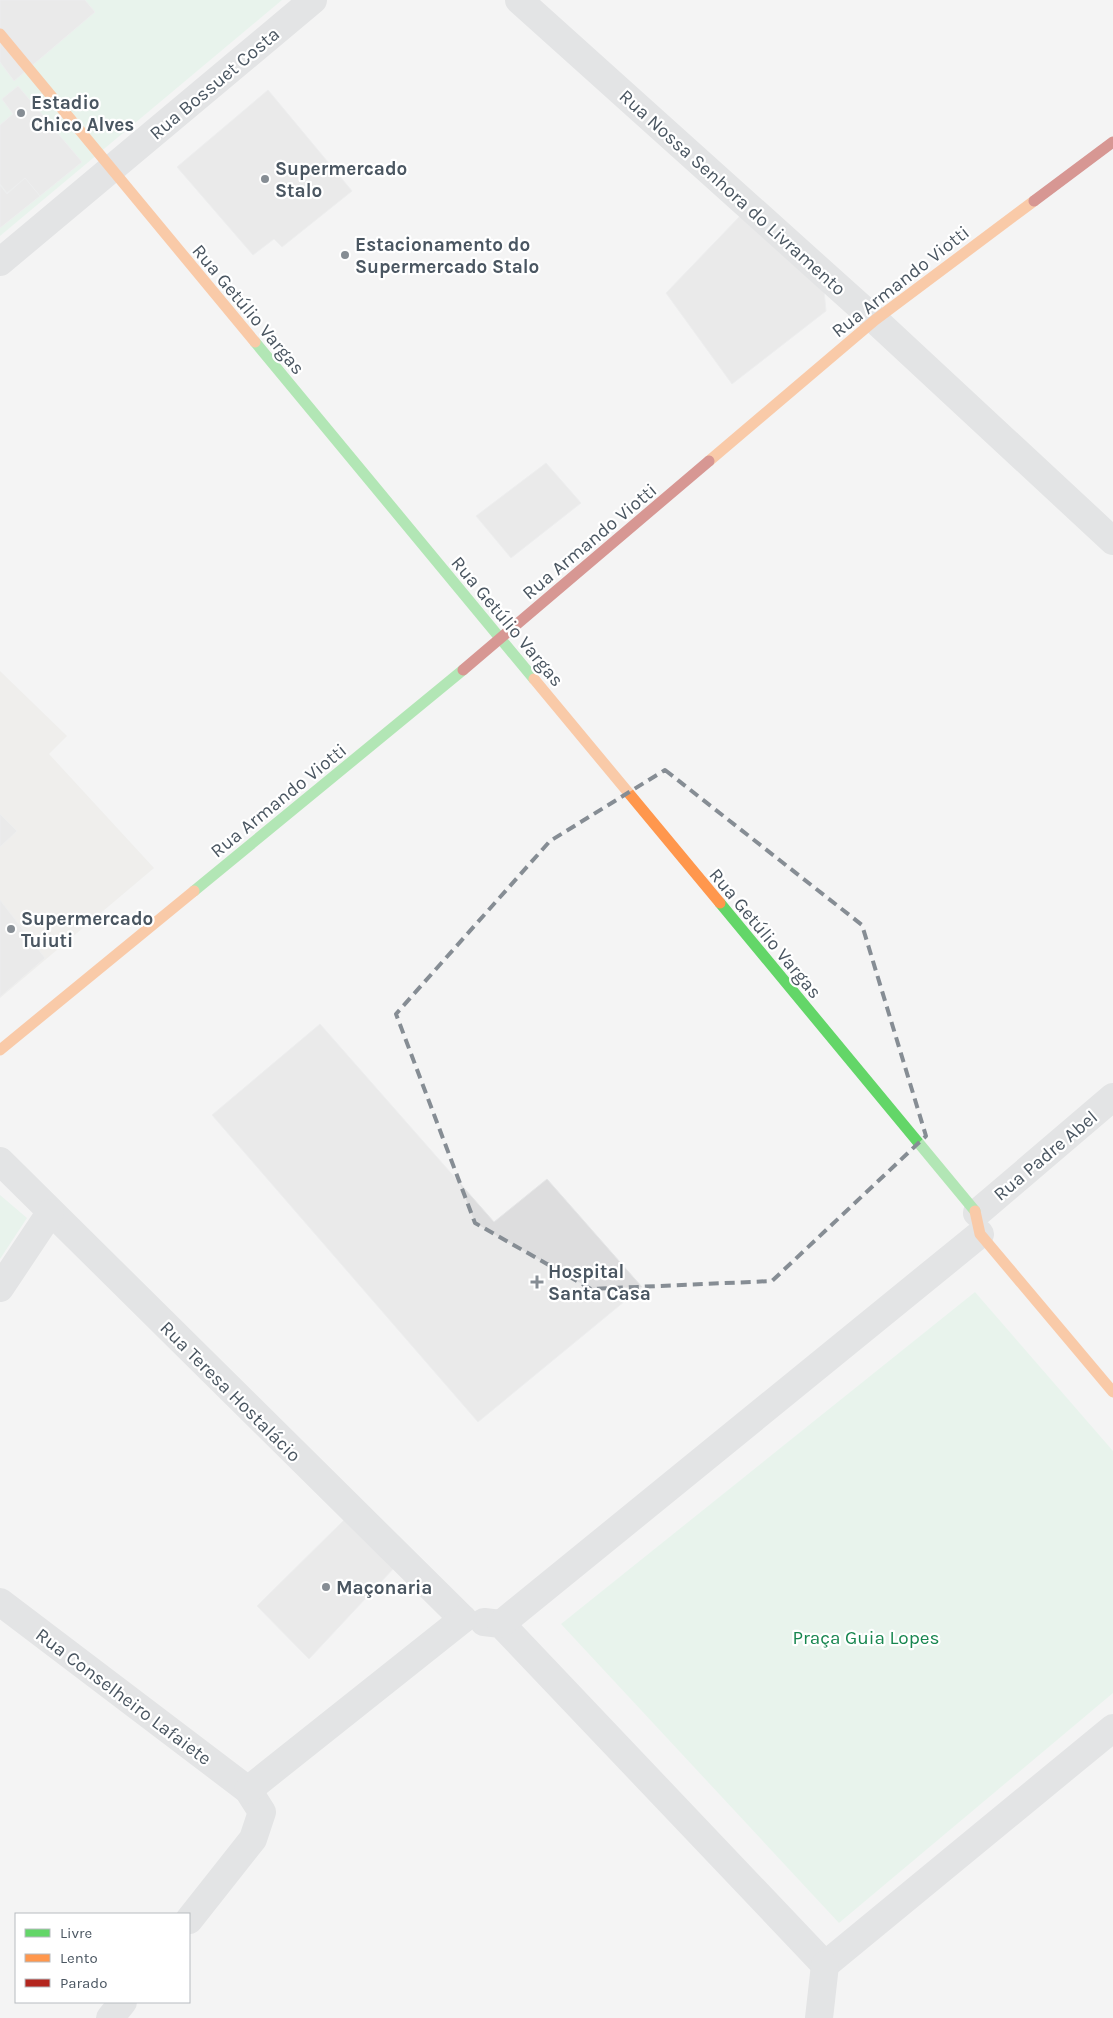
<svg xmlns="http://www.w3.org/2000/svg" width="1113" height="2018" font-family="Karla,sans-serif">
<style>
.commercial{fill:#e8e7e3}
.green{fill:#d9f2e3}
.building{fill:#ddddde;stroke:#e5e6e7}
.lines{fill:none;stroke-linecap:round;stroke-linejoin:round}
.street{stroke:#ced0d2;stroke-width:28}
.fast{stroke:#63d668;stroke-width:11}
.slow{stroke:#ff974d;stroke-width:11}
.jam{stroke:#b3261e;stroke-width:11}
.marked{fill:none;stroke:#868d94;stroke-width:4;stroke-dasharray:10 6;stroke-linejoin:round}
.poi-dot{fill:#868d94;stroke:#fff;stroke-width:2}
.labels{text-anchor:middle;stroke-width:4.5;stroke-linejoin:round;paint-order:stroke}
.street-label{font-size:19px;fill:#4a5661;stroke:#fff}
.poi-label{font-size:19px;font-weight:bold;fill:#4a5661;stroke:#fff;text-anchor:start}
.park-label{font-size:19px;fill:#17864f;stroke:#fff}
</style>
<rect width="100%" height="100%" fill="#f4f4f4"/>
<path class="commercial" d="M0 671 67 736 49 754 154 868 0 998Z"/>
<g class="green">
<path d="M0 0H282L0 236Z"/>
<path d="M0 1195 27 1218 0 1259Z"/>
<path d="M975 1292 1113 1451V1693L839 1923 561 1624Z"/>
</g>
<g class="building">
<path d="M0 0H85L95 12 14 81 0 62Z"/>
<path d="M18 86 82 162 40 196 25 178 7 193 0 184V125L13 114 2 99Z"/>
<path d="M268 90 352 191 282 247 274 239 253 255 177 167Z"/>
<path d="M25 178 40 196 0 228V185L7 194Z"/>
<path d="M741 215 824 290 826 311 732 384 666 293Z"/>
<path d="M546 463 581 503 511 558 476 516Z"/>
<path d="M0 814 17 831 0 847Z"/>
<path d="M0 900 45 958 0 997Z"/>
<path d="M320 1024 494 1222 547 1179 642 1287 478 1422 212 1115Z"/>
<path d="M344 1520 394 1568 309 1659 257 1606Z"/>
</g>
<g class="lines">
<g class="street">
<path d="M519 0 875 320 1113 541"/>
<path d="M0 262 313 0"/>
<path d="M0 1161 463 1619"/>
<path d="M977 1213 1113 1097"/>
<path d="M0 1288 50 1213"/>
<path d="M0 1602 248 1790 262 1812 253 1839 189 1920"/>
<path d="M484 1622 501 1624 825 1965"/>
<path d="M501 1624 980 1234"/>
<path d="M248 1790 463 1619"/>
<path d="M825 1965 1113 1728"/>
<path d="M110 2018 123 2002"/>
<path d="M819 2018 825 1965"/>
</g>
<g class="fast">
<path d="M255 342 534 679"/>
<path d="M194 891 463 670"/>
<path d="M720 903 975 1211"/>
</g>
<g class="slow">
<path d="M0 34 255 342"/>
<path d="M709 461 875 320 1034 201"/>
<path d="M534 679 720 903"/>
<path d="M0 1050 194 891"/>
<path d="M975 1211 980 1234 1113 1392"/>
</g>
<g class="jam">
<path d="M1034 201 1113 142"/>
<path d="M463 670 709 461"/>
</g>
</g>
<path d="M0 0H1113V2018H0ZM665 770 862 925 926 1136 772 1281 591 1289 475 1223 396 1014 550 841Z" fill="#f4f4f4" fill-opacity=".55" fill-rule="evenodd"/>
<path class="marked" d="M665 770 862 925 926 1136 772 1281 591 1289 475 1223 396 1014 550 841Z"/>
<g class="poi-dot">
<circle cx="21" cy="113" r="5"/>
<circle cx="265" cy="179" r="5"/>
<circle cx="345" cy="255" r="5"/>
<circle cx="11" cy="929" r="5"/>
<path d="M534.5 1274.5h5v5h5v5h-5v5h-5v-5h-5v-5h5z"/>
<circle cx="326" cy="1587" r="5"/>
</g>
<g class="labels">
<g class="street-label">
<text transform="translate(214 83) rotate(-40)" y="7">Rua Bossuet Costa</text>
<text transform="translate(733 192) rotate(42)" y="7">Rua Nossa Senhora do Livramento</text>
<text transform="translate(900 281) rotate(-38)" y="7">Rua Armando Viotti</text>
<text transform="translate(249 309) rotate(50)" y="7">Rua Getúlio Vargas</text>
<text transform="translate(589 541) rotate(-40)" y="7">Rua Armando Viotti</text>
<text transform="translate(508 621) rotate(50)" y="7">Rua Getúlio Vargas</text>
<text transform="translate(278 800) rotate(-39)" y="7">Rua Armando Viotti</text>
<text transform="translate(766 933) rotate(50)" y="7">Rua Getúlio Vargas</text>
<text transform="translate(1045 1155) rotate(-40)" y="7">Rua Padre Abel</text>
<text transform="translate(231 1391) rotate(45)" y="7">Rua Teresa Hostalácio</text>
<text transform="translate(124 1696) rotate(37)" y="7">Rua Conselheiro Lafaiete</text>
</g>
<g class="poi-label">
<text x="31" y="109">Estadio<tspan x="31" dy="22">Chico Alves</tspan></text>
<text x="275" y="175">Supermercado<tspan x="275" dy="22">Stalo</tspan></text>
<text x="355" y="251">Estacionamento do<tspan x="355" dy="22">Supermercado Stalo</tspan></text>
<text x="21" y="925">Supermercado<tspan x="21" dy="22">Tuiuti</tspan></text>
<text x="548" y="1278">Hospital<tspan x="548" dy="22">Santa Casa</tspan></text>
<text x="336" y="1594">Maçonaria</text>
</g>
<g class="park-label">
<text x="866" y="1644">Praça Guia Lopes</text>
</g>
</g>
<rect x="15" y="1913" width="175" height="90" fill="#ffffff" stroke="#b7bbc0"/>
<rect x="25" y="1929" width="25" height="8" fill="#63d668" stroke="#b7bbc0"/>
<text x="60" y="1938" font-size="15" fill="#4a5661">Livre</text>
<rect x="25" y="1954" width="25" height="8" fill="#ff974d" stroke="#b7bbc0"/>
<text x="60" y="1963" font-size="15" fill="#4a5661">Lento</text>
<rect x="25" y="1979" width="25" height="8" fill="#b3261e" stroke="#b7bbc0"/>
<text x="60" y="1988" font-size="15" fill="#4a5661">Parado</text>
</svg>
